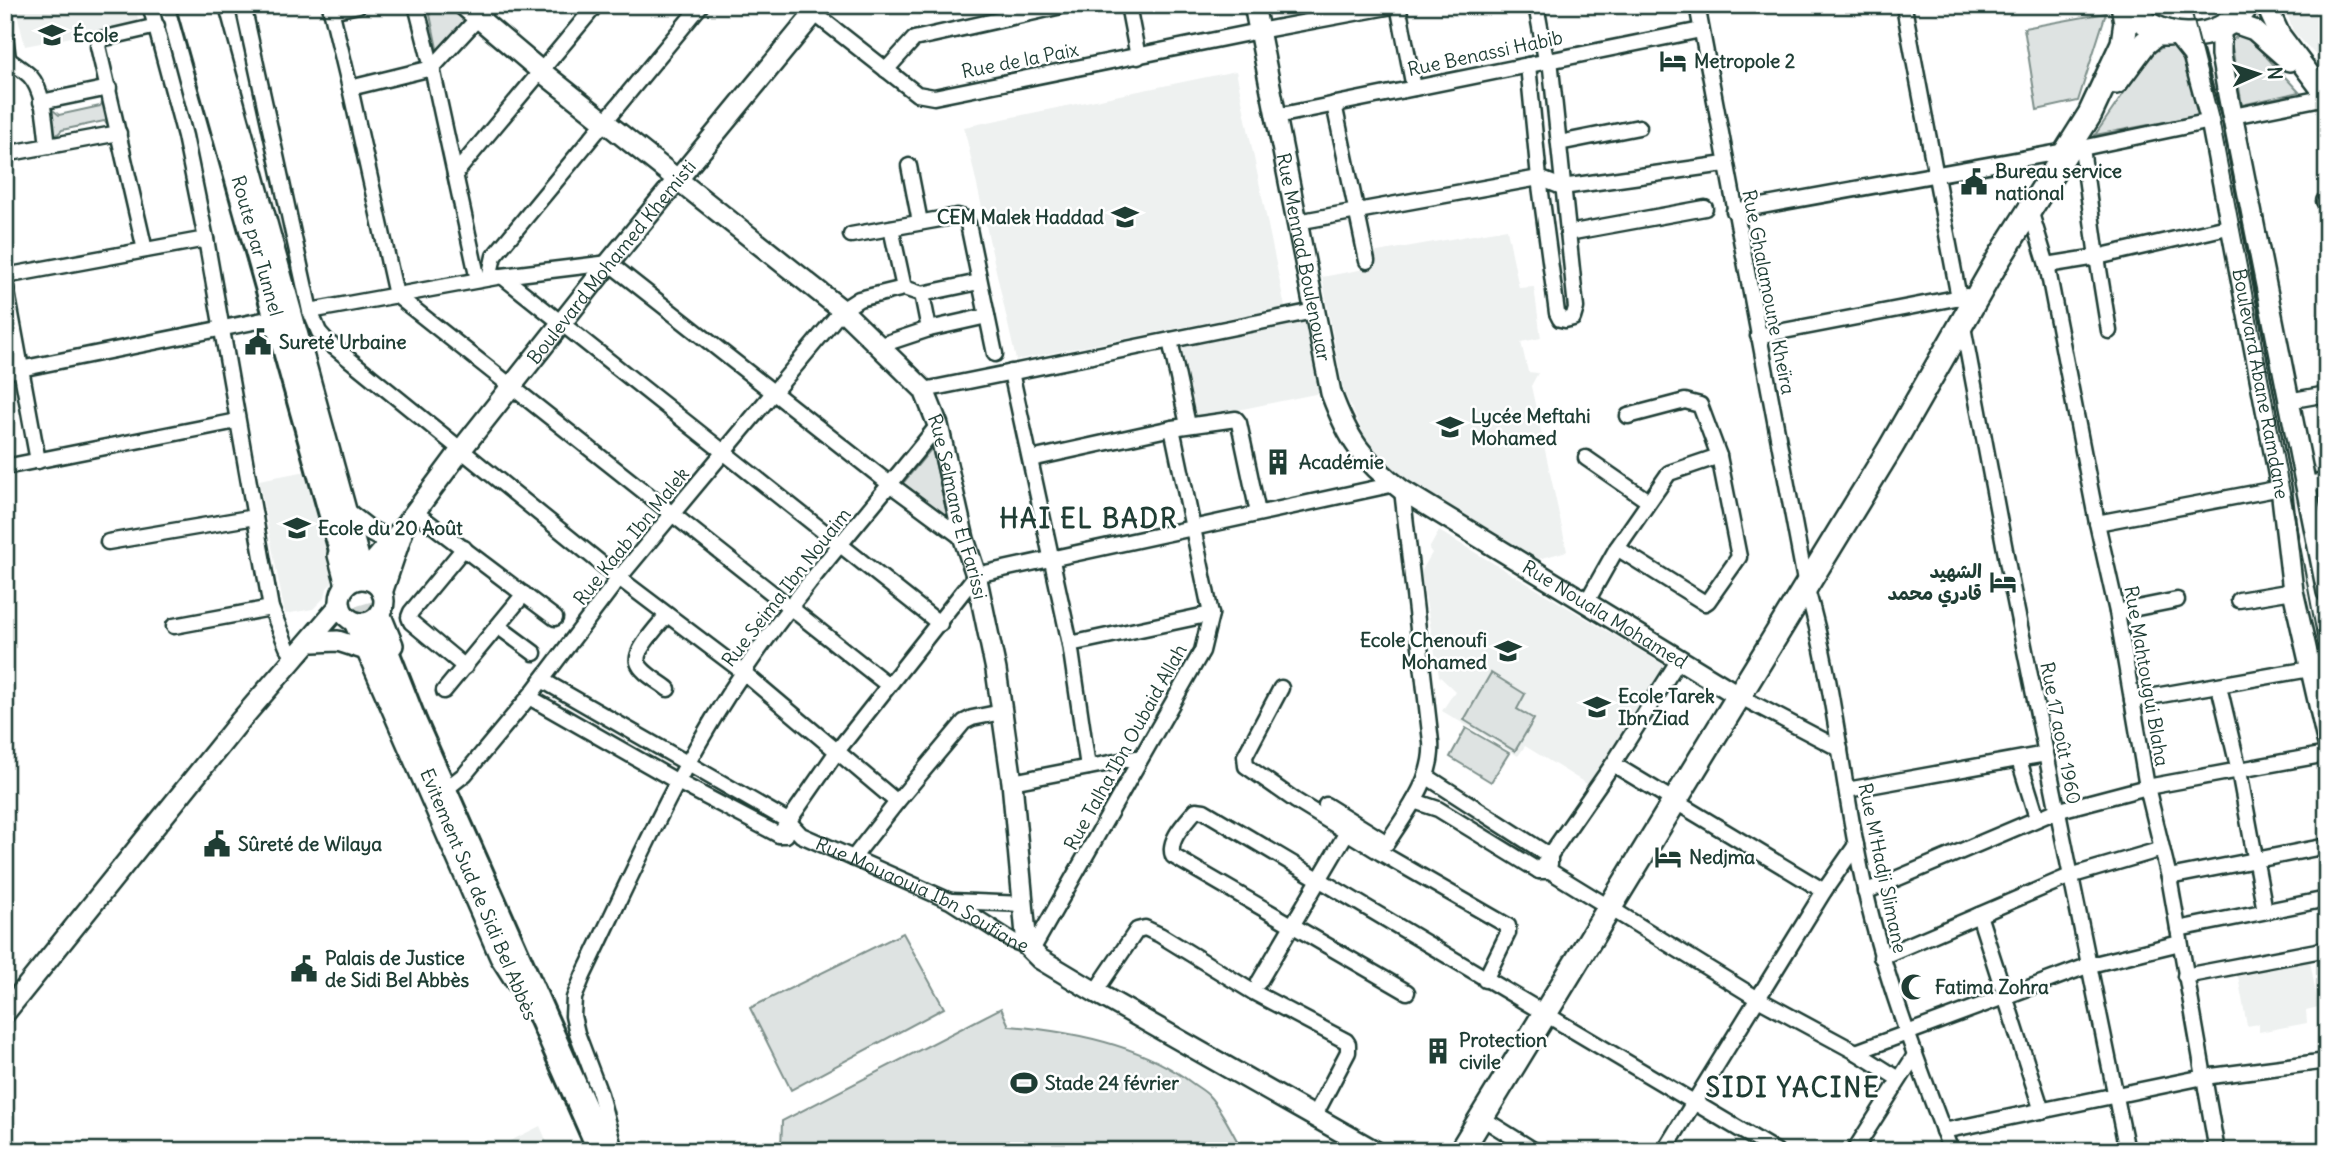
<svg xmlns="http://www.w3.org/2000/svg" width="2332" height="1156" font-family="Delius,'Playpen Sans Arabic',sans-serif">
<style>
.built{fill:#eef1f0}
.green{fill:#dee3e2;stroke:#7e908b;stroke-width:2}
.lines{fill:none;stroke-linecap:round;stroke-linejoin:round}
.highway-tunnel{stroke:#d2d8d6;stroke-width:26;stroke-dasharray:26 13;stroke-linecap:butt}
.street-casing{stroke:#1f3d34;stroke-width:19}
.secondary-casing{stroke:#1f3d34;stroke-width:24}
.primary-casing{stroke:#1f3d34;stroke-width:28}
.highway-casing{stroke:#1f3d34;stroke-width:32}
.street{stroke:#fff;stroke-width:14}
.secondary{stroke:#fff;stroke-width:19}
.primary{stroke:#fff;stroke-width:23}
.highway{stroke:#fff;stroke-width:26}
.tram{stroke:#1f3d34;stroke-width:2}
.labels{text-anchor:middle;stroke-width:5;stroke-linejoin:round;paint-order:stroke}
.poi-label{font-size:19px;font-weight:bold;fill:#1f3d34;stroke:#fff;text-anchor:start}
.street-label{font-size:19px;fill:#1f3d34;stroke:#fff}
.district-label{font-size:26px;font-weight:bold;letter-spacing:2px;fill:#1f3d34;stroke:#fff}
</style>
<rect width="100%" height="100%" fill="#fff"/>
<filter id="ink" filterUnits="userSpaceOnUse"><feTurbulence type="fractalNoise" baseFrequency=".0143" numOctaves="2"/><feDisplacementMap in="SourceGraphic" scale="14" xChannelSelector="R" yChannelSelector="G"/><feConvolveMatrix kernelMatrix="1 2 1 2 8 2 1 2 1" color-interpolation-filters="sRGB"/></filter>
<g filter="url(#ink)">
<g class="built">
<path d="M15 5H135L139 24 25 46Z"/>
<path d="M2284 5H2327V67L2293 31Z"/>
<path d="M1236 71 1285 307 1016 360 964 127Z"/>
<path d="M1507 229 1519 288 1534 287 1541 338 1521 342 1528 372 1538 373 1531 386 1567 551 1532 561 1377 462 1344 392 1322 277 1375 267 1372 253Z"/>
<path d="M1305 321 1320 393 1195 419 1180 344Z"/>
<path d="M312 470 339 576 327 588 325 597 313 609 285 614 259 480Z"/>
<path d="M1439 531 1669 668 1595 789 1525 746 1518 756 1442 711 1455 691 1439 676 1421 572 1432 553 1429 549Z"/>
<path d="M2310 960 2318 1007 2306 1010 2307 1023 2259 1032V1024L2247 1026 2238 976Z"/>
<path d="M540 1126 551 1151H490Z"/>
</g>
<g class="green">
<path d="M428 5H447L467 22 438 53Z"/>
<path d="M2106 13 2078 101 2037 110 2024 28Z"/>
<path d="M2240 34 2249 38 2299 92 2242 105 2231 41Z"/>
<path d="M2171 42 2182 44 2207 114 2095 135 2150 55Z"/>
<path d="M107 97 114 129 104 121 62 130 52 140 48 106 59 115 100 106Z"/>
<path d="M932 448 948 519 903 483Z"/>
<path d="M1491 673 1525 694 1517 709 1534 719 1515 751 1464 720Z"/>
<path d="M1466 728 1509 753 1491 782 1450 757Z"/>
<path d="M903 933 944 1008 791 1090 750 1008Z"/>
<path d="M1001 1008 1009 1026C1071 1031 1141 1044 1192 1083 1197 1087 1205 1091 1209 1096 1223 1111 1232 1133 1243 1151H781L782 1121Z"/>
</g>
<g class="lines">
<path class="highway-tunnel" d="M348 568 369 637"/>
<g class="street-casing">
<g id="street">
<path d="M150 5 185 136 206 239 271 608 287 647 294 657"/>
<path d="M243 5 310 311 319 332 328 342 619 578 743 672 897 802"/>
<path d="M330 5 350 88 396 295 888 685"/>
<path d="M416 5 432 68 478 280"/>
<path d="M1128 5 1138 57"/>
<path d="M1398 5 1414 88"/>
<path d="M1536 5 1546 60"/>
<path d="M1697 5 1806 586C1836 687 1842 792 1866 894 1886 982 1919 1066 1951 1151"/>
<path d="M1904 7 1959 298"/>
<path d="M331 11 359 5"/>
<path d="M814 13 917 94 934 97 1259 31 1398 5"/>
<path d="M5 35 8 59 5 61"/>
<path d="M8 59C15 65 24 70 30 76 45 93 45 125 48 146"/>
<path d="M1528 65 1539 178 1557 313 1560 319 1565 320 1573 318 1576 308 1550 59"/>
<path d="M886 70 914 39 1066 5"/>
<path d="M350 88 432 68 490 5"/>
<path d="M41 102 109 88"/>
<path d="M1334 104 1367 261"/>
<path d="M1277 116 1701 30"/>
<path d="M2233 116 2327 97"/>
<path d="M1559 143 1639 127"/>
<path d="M2082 148 2097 257 2109 331"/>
<path d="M5 154 119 133"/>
<path d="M909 166 920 222"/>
<path d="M455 174 596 5"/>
<path d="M2324 201H2327"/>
<path d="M2030 210 2047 265 2097 523 2117 612 2147 787 2169 877 2217 1151"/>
<path d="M1734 211 2082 148 2211 121"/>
<path d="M1297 222 1539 178 1562 187 1725 164"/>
<path d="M1568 233 1705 208"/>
<path d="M851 235 957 216 964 218 968 224 995 354"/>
<path d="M145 250 98 46 101 39 157 26"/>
<path d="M2047 265 2097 257 2232 226"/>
<path d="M5 276 206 239"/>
<path d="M502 276 940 624"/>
<path d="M489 278 494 256 701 5"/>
<path d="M5 281 38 461"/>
<path d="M904 288 922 294 979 282"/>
<path d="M922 294 929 329"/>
<path d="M310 311 502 276 609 263 891 485 964 539"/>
<path d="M1962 321 2011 582 2127 1151"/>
<path d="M1758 336 1966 296"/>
<path d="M1170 340 1188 425"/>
<path d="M878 346 929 329 987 316"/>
<path d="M5 372 273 318"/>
<path d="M1011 372 1070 644 1088 767"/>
<path d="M924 390 1314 311"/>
<path d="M2288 401 2327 394"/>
<path d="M1586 458 1648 501"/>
<path d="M1031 459 1172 428 1236 419 1239 423 1258 513"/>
<path d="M5 467 237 421"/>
<path d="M2305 484 2327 481"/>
<path d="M415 512 555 618"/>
<path d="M2097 523 2281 488"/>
<path d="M108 542 255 517"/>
<path d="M464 548 411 612 409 617 411 622 465 667"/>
<path d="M1617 548 1705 603 1708 601 1739 557 1719 456 1700 405 1685 401 1628 416"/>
<path d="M2239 600 2293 591"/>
<path d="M1586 603 1617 548 1669 473 1719 456"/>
<path d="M2117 612 2177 600"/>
<path d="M667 615C660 624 634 651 638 662 641 673 660 682 668 689"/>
<path d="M174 626 271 608"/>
<path d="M499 627 534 653"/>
<path d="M1070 644 1211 614"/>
<path id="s1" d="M542 680 788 821 801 835 950 901 1013 941 1027 946"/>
<path d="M2219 686 2239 771 2265 911"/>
<path d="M1281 688 1245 756 1246 766 1296 801 1381 853 1508 926V933L1485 980"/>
<path d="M444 691 524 594"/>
<path d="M1739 696 1840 749"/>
<path d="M529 697 678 782 779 835H786"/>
<path d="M2132 700 2310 669"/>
<path d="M2019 760 2037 818"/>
<path d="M1613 764 1824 891"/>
<path d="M1426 776 1550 856V864"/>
<path d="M1012 782 1141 757"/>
<path d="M451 785 465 774 529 697 619 578 842 310 859 299 904 288 891 228"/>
<path d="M1847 790 2046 754"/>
<path d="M1414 801 1438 809 1539 871H1550L1758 999 1856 1052 1899 1079"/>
<path d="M1326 805 1387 843C1406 813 1434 779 1431 742L1402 490"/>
<path d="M779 835 838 750 976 575 1395 484"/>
<path d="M853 858 897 802 964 722 972 718 1002 712"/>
<path d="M1539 871 1613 764 1680 658"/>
<path d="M2169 877 2327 846"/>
<path d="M1865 892 2056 811 2147 787 2327 754"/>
<path d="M952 901 1023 904"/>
<path d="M1979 915 2042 1111"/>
<path d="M2178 929 2327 899"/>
<path d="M1032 950 1202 651 1211 614 1172 428"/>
<path d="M1881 957 2070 876 2162 849"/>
<path d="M2185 976 2327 949"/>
<path d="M1259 982 1347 832"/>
<path d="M1095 992 1137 930 1145 928 1160 935 1253 992 1346 1041 1348 1044V1052L1314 1117"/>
<path d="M1407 992 1173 856C1167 840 1186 822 1196 810L1204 811 1776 1151"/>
<path d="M1856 1052 2090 965 2180 943"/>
<path d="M1482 1118 1535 1151"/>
<path d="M1943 1131 2204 1077 2327 1061"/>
<path d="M615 1151 600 1094 577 1033 573 1016 574 998 583 976C633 873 679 765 744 671 802 585 873 507 938 425"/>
<path d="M1664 1151 1824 891 1856 845"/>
<path d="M1854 1151 1915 1055"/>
</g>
</g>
<g class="secondary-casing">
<g id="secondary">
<path d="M207 5 365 579"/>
<path id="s2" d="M463 5 542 72 842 310 924 390 938 425 964 539 976 575 996 670 1012 782 1027 946 1040 959 1095 992 1375 1151"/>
<path id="s3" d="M1254 5 1331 393C1348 439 1362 460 1402 490L1739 696"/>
<path d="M2266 5 2280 35 2327 97"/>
<path d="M2231 22 2254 30 2289 61"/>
<path d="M2221 28V55L2228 94 2327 592"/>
<path id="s4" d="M2178 36 2193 55 2211 121 2281 488 2293 591 2327 740"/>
<path d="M348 514 370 531 389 541"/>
<path d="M338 555 346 585"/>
<circle cx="362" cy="601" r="22"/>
<path id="s5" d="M367 579 375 560 406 524 461 450 609 263 821 5"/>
<path d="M382 593 402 534"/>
<path d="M380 613 393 645"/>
<path d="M354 622 500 957 516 982"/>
<path d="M314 642 338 641 366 650"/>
<path d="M5 1013 240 721 340 605"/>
</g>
</g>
<g class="primary-casing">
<g id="primary">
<path d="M2125 5C2158 43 2216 47 2248 5"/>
<path d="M2116 82 2145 43 2156 34H2168"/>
<path d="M1461 1151 1891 447 1998 260 2090 114 2123 43 2126 22 2123 5"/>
</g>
</g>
<g class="highway-casing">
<g id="highway">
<path id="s6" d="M190 5 348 568"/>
<path d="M378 634 413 723 602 1151"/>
</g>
</g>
<use href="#street" class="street"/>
<use href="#secondary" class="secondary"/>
<use href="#primary" class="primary"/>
<use href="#highway" class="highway"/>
<path class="tram" d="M2190 5 2219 119 2327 688"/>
</g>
</g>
<defs>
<g id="school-bare" transform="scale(2.1)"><path d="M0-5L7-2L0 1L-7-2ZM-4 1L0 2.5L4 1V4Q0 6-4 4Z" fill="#1f3d34" stroke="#fff" stroke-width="2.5" paint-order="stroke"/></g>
<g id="hotel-bare" transform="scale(2.1)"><path d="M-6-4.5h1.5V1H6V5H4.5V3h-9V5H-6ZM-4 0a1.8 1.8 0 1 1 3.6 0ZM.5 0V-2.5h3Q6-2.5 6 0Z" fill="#1f3d34" stroke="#fff" stroke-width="2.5" paint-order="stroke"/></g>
<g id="civic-bare" transform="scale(2.1)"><path d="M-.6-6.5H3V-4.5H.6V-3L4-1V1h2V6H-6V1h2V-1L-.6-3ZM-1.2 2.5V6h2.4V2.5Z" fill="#1f3d34" stroke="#fff" stroke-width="2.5" paint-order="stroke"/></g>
<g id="building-bare" transform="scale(2.1)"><path d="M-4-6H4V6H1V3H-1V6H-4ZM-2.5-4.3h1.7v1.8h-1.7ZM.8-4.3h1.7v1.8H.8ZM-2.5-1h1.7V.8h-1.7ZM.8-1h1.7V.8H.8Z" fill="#1f3d34" stroke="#fff" stroke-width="2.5" paint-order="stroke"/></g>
<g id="mosque-bare" transform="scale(2.1)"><path d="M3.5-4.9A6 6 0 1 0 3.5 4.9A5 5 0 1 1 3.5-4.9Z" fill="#1f3d34" stroke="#fff" stroke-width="2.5" paint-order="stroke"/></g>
<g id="stadium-bare" transform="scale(2.1)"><path d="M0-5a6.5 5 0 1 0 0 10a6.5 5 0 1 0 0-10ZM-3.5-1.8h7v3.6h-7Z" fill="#1f3d34" stroke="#fff" stroke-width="2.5" paint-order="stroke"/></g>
</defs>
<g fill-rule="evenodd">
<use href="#school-bare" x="52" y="35"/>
<use href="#hotel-bare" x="1673" y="61"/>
<use href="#civic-bare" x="1974" y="182"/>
<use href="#school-bare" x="1125" y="217"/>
<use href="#civic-bare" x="258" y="342"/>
<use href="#school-bare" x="1450" y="427"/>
<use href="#building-bare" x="1278" y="462"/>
<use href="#school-bare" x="297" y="528"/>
<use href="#hotel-bare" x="2003" y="582"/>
<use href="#school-bare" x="1508" y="651"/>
<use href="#school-bare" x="1597" y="707"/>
<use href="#civic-bare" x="217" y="844"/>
<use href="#hotel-bare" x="1668" y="857"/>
<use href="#civic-bare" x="304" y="969"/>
<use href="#mosque-bare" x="1914" y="987"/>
<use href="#building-bare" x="1438" y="1051"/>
<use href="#stadium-bare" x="1024" y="1083"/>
</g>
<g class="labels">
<g class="poi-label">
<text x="73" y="42">École</text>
<text x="1694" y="68">Metropole 2</text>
<text x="1995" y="178">Bureau service<tspan x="1995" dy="22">national</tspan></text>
<text x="1104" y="224" text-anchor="end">CEM Malek Haddad</text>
<text x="279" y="349">Sureté Urbaine</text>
<text x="1471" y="423">Lycée Meftahi<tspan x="1471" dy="22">Mohamed</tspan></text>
<text x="1299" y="469">Académie</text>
<text x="318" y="535">Ecole du 20 Août</text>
<text x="1982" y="578" text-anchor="end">الشهيد<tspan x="1982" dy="22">قادري محمد</tspan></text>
<text x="1487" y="647" text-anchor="end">Ecole Chenoufi<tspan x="1487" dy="22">Mohamed</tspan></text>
<text x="1618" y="703">Ecole Tarek<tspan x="1618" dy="22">Ibn Ziad</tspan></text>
<text x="238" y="851">Sûreté de Wilaya</text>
<text x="1689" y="864">Nedjma</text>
<text x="325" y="965">Palais de Justice<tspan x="325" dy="22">de Sidi Bel Abbès</tspan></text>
<text x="1935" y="994">Fatima Zohra</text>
<text x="1459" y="1047">Protection<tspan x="1459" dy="22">civile</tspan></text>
<text x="1045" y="1090">Stade 24 février</text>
</g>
<g class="street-label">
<text transform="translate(1485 53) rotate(-12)" y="7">Rue Benassi Habib</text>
<text transform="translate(1020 60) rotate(-11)" y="7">Rue de la Paix</text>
<text dy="7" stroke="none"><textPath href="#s6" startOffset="250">Route par Tunnel</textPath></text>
<text dy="7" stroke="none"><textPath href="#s3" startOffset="257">Rue Mennad Boulenouar</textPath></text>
<text dy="7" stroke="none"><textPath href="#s5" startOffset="401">Boulevard Mohamed Khemisti</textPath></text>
<text transform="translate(1769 292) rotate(79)" y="7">Rue Ghalamoune Kheïra</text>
<text dy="7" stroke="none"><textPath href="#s4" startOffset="360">Boulevard Abane Ramdane</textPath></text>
<text dy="7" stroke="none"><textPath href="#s2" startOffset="723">Rue Selmane El Farissi</textPath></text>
<text transform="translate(631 536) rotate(-51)" y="7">Rue Kaab Ibn Malek</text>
<text transform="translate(786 587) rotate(-52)" y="7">Rue Seima Ibn Nouaim</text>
<text dy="7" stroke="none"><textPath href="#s3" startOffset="756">Rue Nouala Mohamed</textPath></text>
<text transform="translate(2147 676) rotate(80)" y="7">Rue Mahtougui Blaha</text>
<text transform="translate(2061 733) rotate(79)" y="7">Rue 17 août 1960</text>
<text transform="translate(1125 747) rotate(-61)" y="7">Rue Talha Ibn Oubaid Allah</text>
<text transform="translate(1883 868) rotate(78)" y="7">Rue M'Hadji Slimane</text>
<text transform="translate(479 894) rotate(67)" y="7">Evitement Sud de Sidi Bel Abbès</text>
<text dy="7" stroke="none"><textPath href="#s1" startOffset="438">Rue Mouaouia Ibn Soufiane</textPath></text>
</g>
<g class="district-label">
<text x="1089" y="528">HAI EL BADR</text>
<text x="1793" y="1097">SIDI YACINE</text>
</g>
</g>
<rect width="2332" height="1156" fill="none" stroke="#fff" stroke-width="28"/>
<rect x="14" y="14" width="2304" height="1128" fill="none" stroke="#1f3d34" stroke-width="2.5" filter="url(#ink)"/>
<g transform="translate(2258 74) rotate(87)" stroke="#ffffff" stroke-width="5" paint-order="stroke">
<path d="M0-5L12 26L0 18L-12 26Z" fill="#1f3d34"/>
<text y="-10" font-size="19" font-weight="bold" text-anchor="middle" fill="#1f3d34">N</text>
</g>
</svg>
